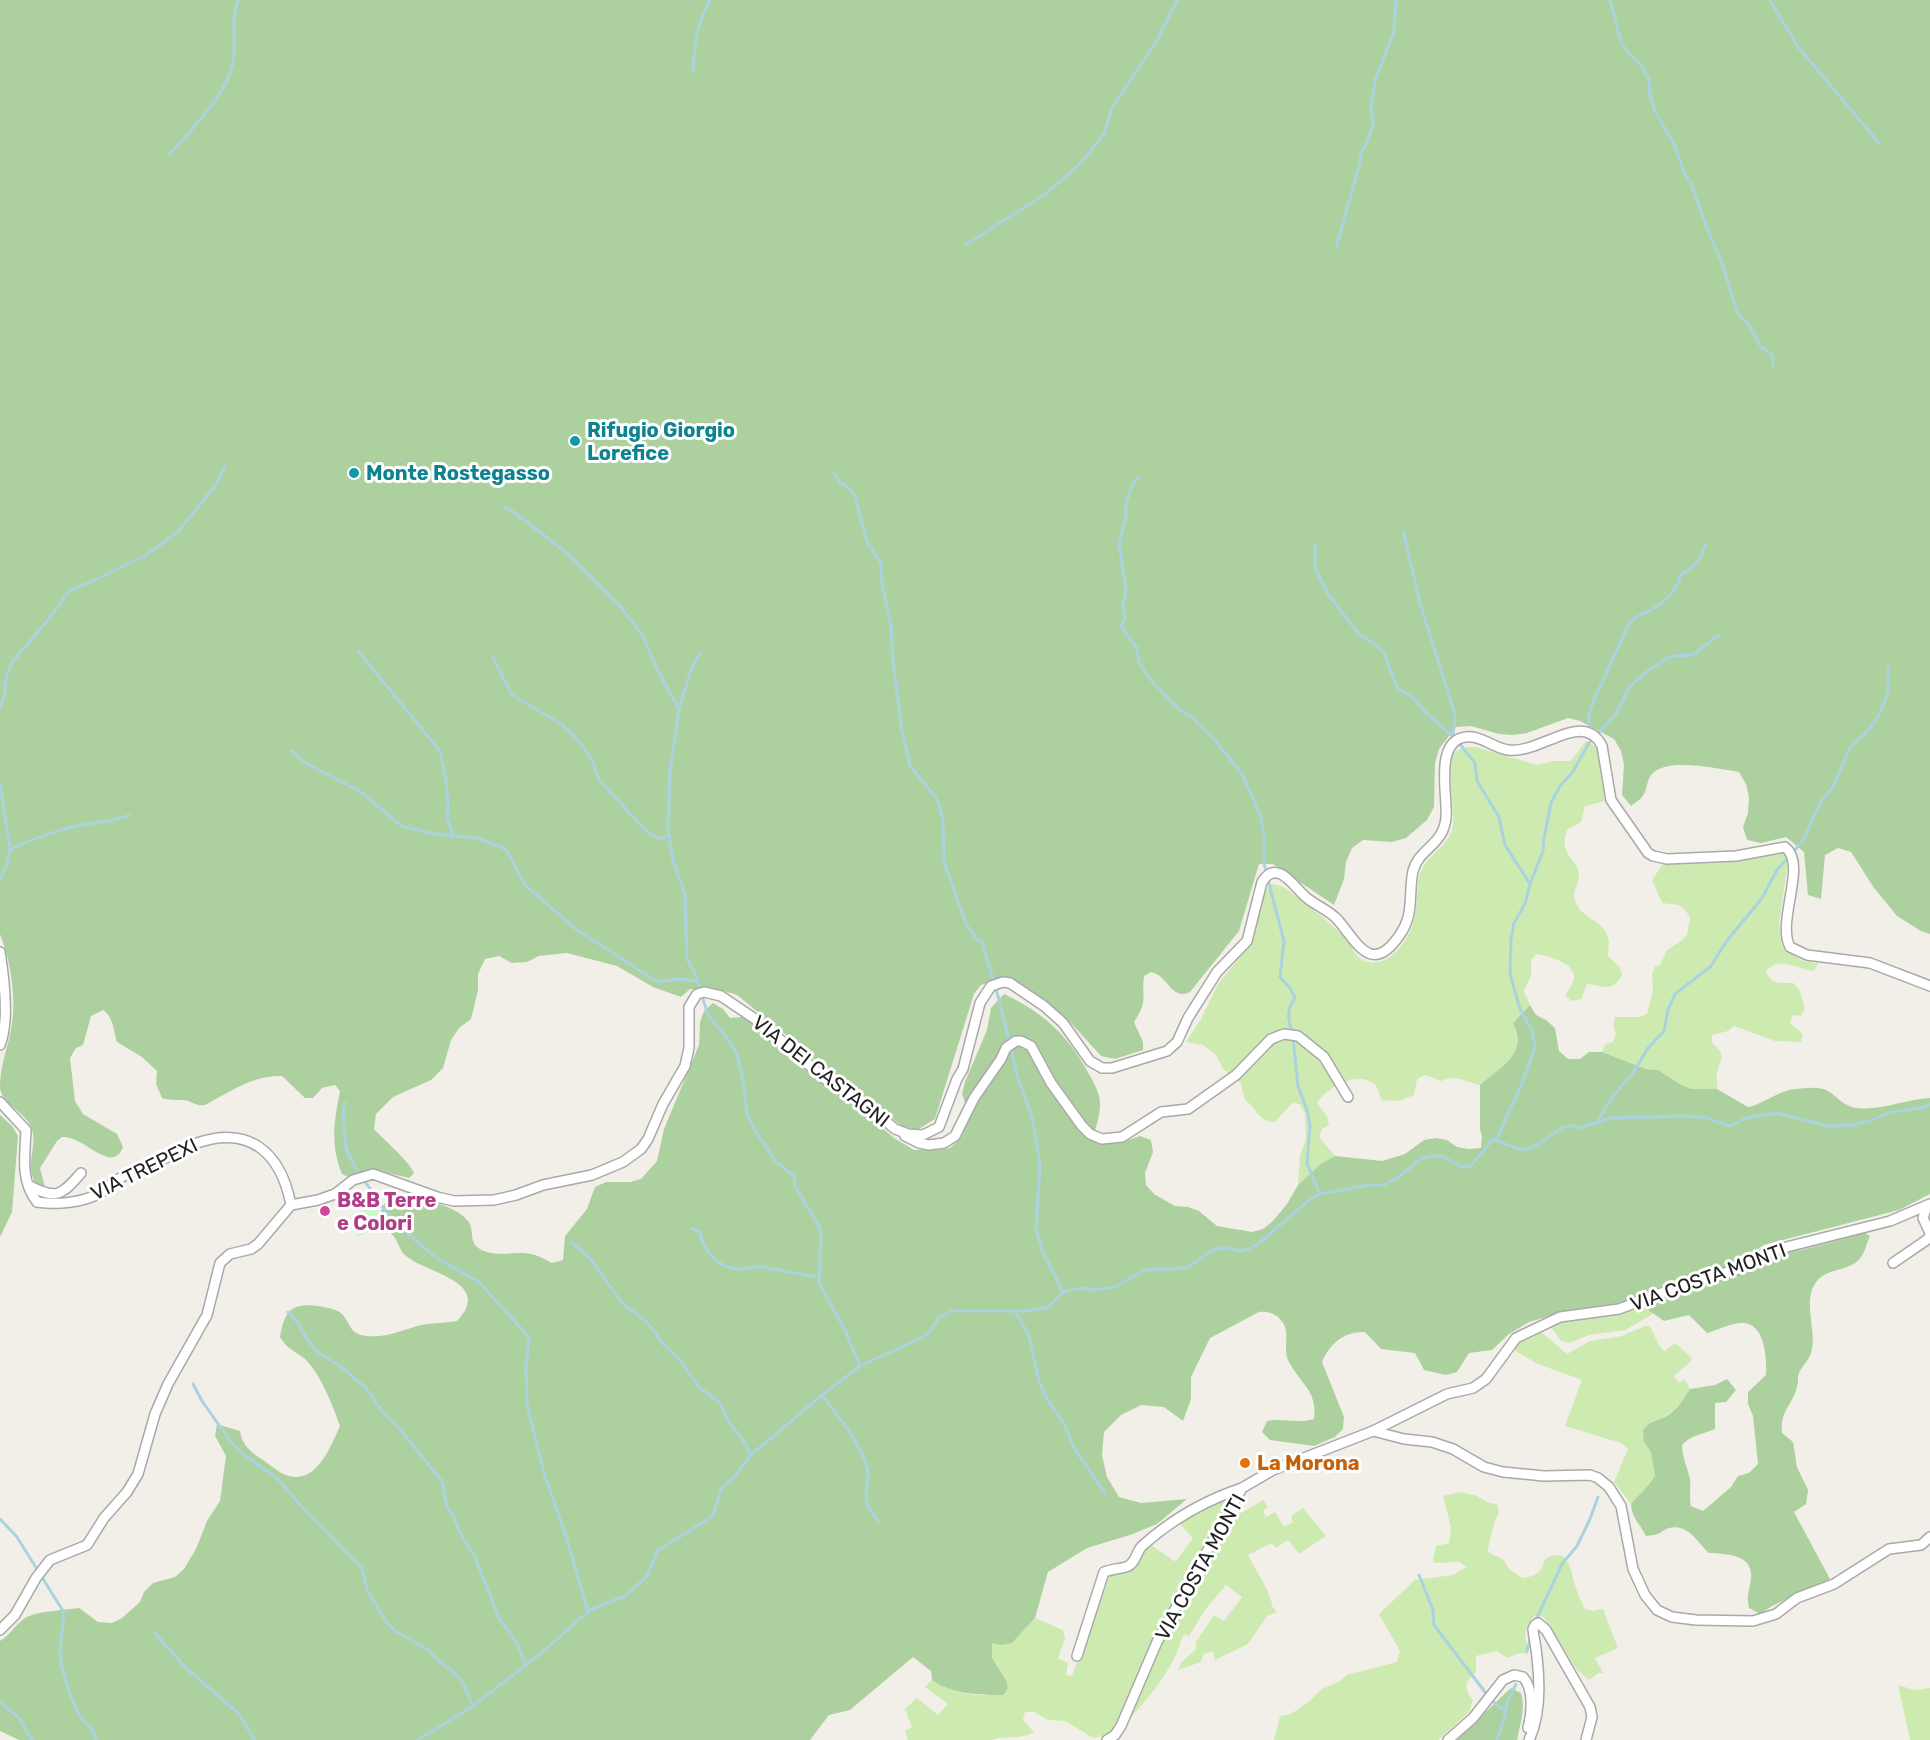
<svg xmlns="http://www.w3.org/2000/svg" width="1930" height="1740" font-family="Rubik,sans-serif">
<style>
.grass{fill:#cdebb0}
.forest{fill:#add19e}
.park{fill:#c8facc}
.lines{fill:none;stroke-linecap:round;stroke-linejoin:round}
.stream{stroke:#aad3df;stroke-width:3}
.minor-casing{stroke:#a9a9a9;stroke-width:12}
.minor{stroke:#fff;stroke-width:9}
.culture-dot{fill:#0f9aa8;stroke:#fff;stroke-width:2}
.hotel-dot{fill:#d1479c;stroke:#fff;stroke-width:2}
.food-dot{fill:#e8710a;stroke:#fff;stroke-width:2}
.labels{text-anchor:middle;stroke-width:6;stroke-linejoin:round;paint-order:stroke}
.culture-label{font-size:20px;font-weight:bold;fill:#0d838f;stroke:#fff;text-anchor:start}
.street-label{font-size:20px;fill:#222;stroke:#fff}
.hotel-label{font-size:20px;font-weight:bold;fill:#b23c85;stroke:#fff;text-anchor:start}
.food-label{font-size:20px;font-weight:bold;fill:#c56008;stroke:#fff;text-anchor:start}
</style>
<rect width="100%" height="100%" fill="#f2efe9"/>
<g class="grass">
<path d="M1586 741 1593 745 1598 750 1605 801 1585 806 1581 822 1567 830C1557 857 1581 860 1579 877 1577 891 1569 892 1579 908 1587 920 1604 922 1608 937 1610 942 1608 950 1608 956L1620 967 1622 975C1612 993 1604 986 1587 984L1581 999 1572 1001 1565 996C1568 990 1573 984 1574 979 1577 964 1549 956 1537 954L1531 960V976L1524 991 1530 1005 1513 1023C1529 1054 1500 1067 1480 1085 1465 1082 1457 1074 1441 1081L1425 1075 1417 1079 1414 1095 1399 1101 1382 1100C1378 1094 1378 1086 1373 1083 1356 1071 1326 1088 1317 1103L1327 1116 1329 1125 1322 1129 1319 1137 1335 1156 1322 1163 1298 1185 1300 1155 1306 1139 1305 1114 1300 1104 1292 1103 1275 1122C1258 1122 1257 1108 1245 1100L1241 1084 1236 1077 1229 1074 1223 1069 1216 1055 1203 1045 1186 1042 1201 1019 1218 984 1241 956 1251 940 1265 892 1272 884 1281 886 1288 890C1307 905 1327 919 1344 937 1352 944 1354 957 1364 961 1373 964 1383 962 1390 957 1410 942 1416 920 1417 896 1418 887 1417 878 1422 869 1429 855 1447 846 1452 830 1457 811 1442 760 1458 750 1463 747 1470 747 1476 747L1537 765 1554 761H1571Z"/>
<path d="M1780 852 1786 856 1788 861 1779 924 1782 946 1802 961 1818 963 1814 971C1797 969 1779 956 1766 971 1771 985 1781 983 1793 983L1799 989 1805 1008 1801 1016 1793 1015 1790 1023 1803 1034 1801 1042 1775 1041 1734 1026 1728 1031 1712 1035V1043C1727 1055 1720 1059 1717 1074 1716 1079 1718 1084 1717 1089H1691L1680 1084 1658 1070 1647 1069 1602 1052 1605 1044 1613 1042 1616 1034 1613 1026 1615 1017H1639L1647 1014 1653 990 1652 974 1655 966 1660 965 1667 950 1681 941 1687 935 1690 918 1686 911 1679 905 1662 903 1652 880 1663 864 1720 861Z"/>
<path d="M1644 1307 1655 1313 1625 1330 1589 1335 1569 1343 1561 1341 1550 1326C1575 1313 1615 1314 1644 1307Z"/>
<path d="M1645 1326H1649C1656 1334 1655 1344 1665 1351L1675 1343 1692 1358 1690 1362 1674 1376 1679 1383 1684 1379 1690 1389C1679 1405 1672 1416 1652 1421L1644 1442 1651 1452 1655 1476C1648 1487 1639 1494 1631 1504L1614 1482 1628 1449 1621 1443 1565 1426 1582 1380 1538 1364 1512 1349 1520 1339 1539 1330 1567 1354 1590 1341 1622 1336Z"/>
<path d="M1459 1492 1475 1495 1489 1503 1497 1504 1499 1513C1495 1518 1488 1544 1488 1552L1504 1560 1508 1568 1522 1578C1535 1577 1542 1572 1545 1559 1568 1546 1570 1568 1575 1585 1577 1592 1581 1600 1584 1608L1592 1611 1603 1609 1618 1648 1595 1658 1603 1673H1599L1589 1680 1577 1670 1544 1617 1535 1616C1521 1628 1526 1638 1528 1654L1520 1653 1507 1658 1497 1651 1476 1656V1672C1465 1682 1463 1688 1473 1700L1469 1712 1438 1740H1274L1280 1716 1291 1714 1307 1703 1322 1689 1340 1681 1347 1675 1397 1662 1400 1651 1379 1614 1415 1580 1453 1575 1467 1567 1459 1562 1434 1563 1433 1558 1436 1546 1449 1543 1451 1527 1443 1496Z"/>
<path d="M1231 1495 1233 1497 1232 1500 1204 1547 1154 1639 1116 1728 1108 1735 1093 1738 1065 1721 1048 1720 1034 1712H1025L1023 1720 1034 1732C1021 1740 1006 1735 991 1740H908L905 1731 912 1727 905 1709 917 1698 938 1715 948 1704 925 1687 932 1680C942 1687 967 1695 979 1695 988 1695 999 1690 1008 1688L1006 1680 992 1658V1643H1012L1035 1618 1063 1630 1065 1639 1058 1658 1068 1663 1066 1675 1072 1676 1111 1573 1120 1571 1147 1546 1151 1545 1174 1561 1177 1560 1193 1538 1179 1523 1213 1503Z"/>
<path d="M1263 1500 1268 1507 1263 1511 1266 1517 1275 1512 1284 1527 1293 1522 1291 1516 1303 1508 1326 1536 1299 1554 1288 1540 1276 1548 1271 1543 1248 1555C1254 1567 1273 1596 1272 1606L1277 1612 1267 1616 1248 1644 1215 1660 1213 1652 1204 1653 1201 1662 1178 1670 1181 1663 1196 1649V1642L1214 1615 1224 1621 1242 1597 1226 1585 1205 1610 1189 1636 1185 1634C1179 1642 1178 1652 1173 1661 1162 1681 1146 1701 1130 1718L1158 1648 1236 1507 1241 1513Z"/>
<path d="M1898 1685 1914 1690 1930 1688V1740H1910Z"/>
</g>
<g class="forest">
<path d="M0 0H1930V934L1921 931 1897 916 1874 888 1851 852 1838 848 1825 855 1821 899 1808 895 1804 852 1786 837 1761 843 1747 840 1743 827 1748 813 1749 797 1746 784 1739 772C1718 769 1672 758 1654 772 1646 778 1648 790 1642 797 1640 800 1634 803 1631 806L1622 795 1624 765 1621 751 1614 739 1580 721 1568 718 1527 733 1513 735 1499 734 1471 726 1456 727 1439 749 1435 763 1434 807 1427 820 1406 838 1392 842 1363 840 1352 848 1346 862 1344 879 1334 905 1273 864H1259L1239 931 1190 992C1171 1001 1168 975 1151 972L1144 976C1141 998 1149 999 1134 1022L1143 1042V1050L1115 1059 1101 1056 1070 1022 1021 983 999 979 981 985 974 994 935 1119 917 1130 902 1126 862 1095 831 1077 802 1048 737 995 724 991 690 989 681 997 653 987 617 966 567 953 539 956 527 962 512 963 499 956 485 959 478 974V990L471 1019 459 1028 451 1040 443 1068 431 1080 393 1097 376 1114 374 1129C384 1140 410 1162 414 1173L409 1178C386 1173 370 1165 348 1177L342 1174C330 1144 334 1122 340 1091L335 1085 322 1088 313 1098H305L282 1076C253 1075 230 1092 205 1105 196 1107 191 1100 182 1100 174 1100 169 1100 162 1098L156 1084 157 1071 142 1057 117 1042C113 1030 114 1018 103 1010L91 1016 83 1045 76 1048 70 1058 75 1101 83 1114 117 1134 123 1147C112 1176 84 1135 62 1137L57 1141 40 1168 45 1187 34 1182C33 1177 31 1172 31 1168 30 1154 37 1141 31 1127 25 1112 2 1104 0 1088 0 1071 4 1058 8 1043 18 1008 13 968 0 934Z"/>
<path d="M1004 994C1040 1011 1065 1032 1085 1067 1090 1076 1097 1087 1099 1096 1103 1113 1094 1126 1094 1142 1112 1147 1123 1142 1140 1136L1151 1140 1153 1152 1145 1173 1146 1185 1154 1194 1175 1206 1188 1207 1199 1211 1217 1226 1252 1232 1263 1229 1272 1222 1287 1204 1298 1185 1322 1163 1335 1156 1382 1161 1405 1154 1424 1140 1436 1138 1447 1140 1457 1147 1469 1149 1481 1148 1482 1136 1480 1130V1085C1500 1067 1529 1054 1513 1023L1530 1005 1536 1015 1546 1020 1555 1028 1559 1051 1568 1059H1580L1589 1052H1602L1646 1069 1658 1070 1680 1084 1691 1089H1717L1748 1107C1765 1103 1779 1090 1796 1089 1806 1088 1820 1086 1828 1091 1838 1097 1843 1106 1856 1108 1881 1111 1906 1099 1930 1098V1194L1899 1210 1764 1245 1735 1264 1660 1287 1638 1300 1621 1305 1560 1313 1529 1322 1509 1334 1492 1350 1469 1353 1457 1372 1446 1375 1424 1370 1415 1353 1381 1349 1365 1332C1345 1331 1330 1343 1322 1362L1344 1417 1343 1429 1335 1437 1314 1446 1270 1440 1262 1432 1267 1421C1283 1418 1298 1424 1314 1419 1318 1390 1299 1383 1288 1360 1283 1349 1290 1333 1283 1323 1277 1314 1269 1311 1259 1312L1210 1338 1191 1377V1399L1183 1421 1164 1407 1141 1405 1121 1415 1104 1432 1102 1455 1107 1477 1119 1497 1141 1503 1187 1499 1157 1524 1130 1535 1087 1548 1048 1572 1035 1618 1012 1643 1001 1645 992 1643V1658L1006 1680 1008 1688 1003 1695C979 1695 952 1694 932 1680L931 1671 913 1657 850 1710 829 1715 810 1740H19L0 1731V1641C10 1635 16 1624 25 1618 36 1611 65 1610 79 1608L98 1622 112 1623 122 1618 140 1602 144 1592 153 1583 175 1577 184 1569 196 1549 207 1521 220 1501 226 1456 215 1436 217 1424 240 1431C242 1446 253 1454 266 1462 272 1466 279 1473 286 1475 316 1486 331 1446 340 1426 333 1406 320 1373 305 1359 295 1351 287 1349 280 1337 285 1307 295 1302 324 1307 329 1308 337 1310 341 1313 352 1324 348 1334 367 1336 387 1338 402 1330 421 1325 432 1323 445 1323 457 1321 494 1282 426 1273 406 1256 400 1251 400 1247 396 1240 393 1234 385 1228 380 1223 380 1209 383 1203 394 1194 415 1197 455 1204 468 1221 476 1231 466 1244 484 1251 499 1257 516 1251 531 1254 538 1255 546 1260 552 1263L563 1260 565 1236 587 1209 595 1187 606 1182H630L641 1179 657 1161 664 1129 699 1045 700 1022 704 1011 713 1003 723 1009 730 1018 742 1017 760 1028 790 1059 857 1106 894 1138 914 1150H938L950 1148 961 1138 970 1117 962 1094 965 1082 987 1030 991 1008Z"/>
<path d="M0 1115 12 1126 18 1136 12 1212 0 1237Z"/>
<path d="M1865 1233 1870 1236C1867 1242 1865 1252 1861 1257 1851 1272 1828 1267 1817 1281 1801 1301 1818 1331 1811 1353 1809 1360 1802 1366 1799 1373 1797 1377 1799 1382 1797 1386 1793 1406 1780 1409 1782 1433L1793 1442 1797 1467 1808 1490 1806 1504 1794 1512 1830 1579 1772 1606 1760 1614 1749 1608C1747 1598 1748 1594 1750 1584 1757 1555 1730 1554 1709 1553 1697 1542 1688 1523 1669 1528 1668 1528 1661 1532 1660 1533 1656 1535 1651 1535 1646 1536 1640 1524 1632 1518 1631 1504 1639 1494 1648 1487 1655 1476L1651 1452 1644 1442 1643 1430C1654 1418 1656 1422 1668 1415 1678 1409 1683 1399 1690 1389L1715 1385 1727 1379 1736 1390 1726 1402 1715 1403V1429C1701 1435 1693 1434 1682 1445 1682 1458 1688 1468 1690 1480 1691 1489 1689 1497 1691 1506L1703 1511 1731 1487 1738 1476 1749 1473 1758 1464 1753 1416 1748 1404V1392L1766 1375C1767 1358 1765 1325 1744 1323 1732 1322 1718 1330 1707 1333L1689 1315 1664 1321 1644 1307 1675 1292 1752 1268 1772 1255 1802 1250Z"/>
<path d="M1511 1688 1521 1693C1526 1708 1520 1725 1517 1740H1456Z"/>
</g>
<path class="park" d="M368 1200 378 1206C377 1224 375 1229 358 1237L355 1230 362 1213 363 1203Z"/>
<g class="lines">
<g class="stream">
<path d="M1610 0 1621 42 1628 53 1640 64 1649 80 1650 96 1655 111 1674 144 1685 174 1690 181 1707 228 1722 263 1737 312 1749 325 1761 347 1772 354 1773 366"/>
<path d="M1770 0 1798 47 1879 143"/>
<path d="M693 72C694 45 697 23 710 0"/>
<path d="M170 154C193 127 231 92 234 55 235 35 231 19 238 0"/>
<path d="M965 245 1044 195 1080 164 1104 134 1112 108 1159 37 1177 0"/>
<path d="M1336 248 1360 163 1361 153 1365 146 1373 125 1371 109 1375 80 1394 32 1396 0"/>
<path d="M834 472 840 482 850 489 855 496 867 542 881 563 882 584 891 626 893 662 902 731 910 766 934 795 939 804 943 821 944 862 966 924 977 939 982 942 1000 1003 1017 1075 1032 1117 1040 1165 1036 1229 1043 1252 1063 1292"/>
<path d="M1139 476 1131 487 1126 504V518L1119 543 1126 589 1123 605 1125 617 1121 626 1137 648 1139 662 1148 677 1181 711 1195 718 1197 723 1212 737 1242 774 1260 815 1264 833V864L1267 874"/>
<path d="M505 507 515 513 568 554 620 606 642 635 660 675 679 709"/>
<path d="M1403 531 1420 603 1455 715 1453 737"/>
<path d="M1315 544V568L1328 594 1358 633 1376 645 1384 653 1397 688 1415 699 1426 713 1455 738 1475 763 1477 781 1499 817 1505 845 1530 884"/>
<path d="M358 651 440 751 446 781 448 805 447 818 454 836"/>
<path d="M700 653 691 670 679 709 670 771 668 830 673 861 685 894 687 959 695 973 708 1015 731 1043 737 1055 742 1074 747 1113 752 1125 775 1161 794 1176 795 1186 819 1226 821 1235 819 1283 845 1330 860 1366"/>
<path d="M493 658 512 695 563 725 578 740 593 762 599 780 639 823 650 834 660 839 669 836"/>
<path d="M0 707 4 697 6 677 13 661 52 615 69 590 89 583 146 555 178 532 217 483 225 466"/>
<path d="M1589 733V713L1594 700 1629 624C1635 616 1640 616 1649 611 1662 604 1678 591 1680 576L1698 562 1706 544"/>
<path d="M291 751 307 764 358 790 402 826 434 834 477 838 506 849 525 885 576 929 657 982 679 979 698 981"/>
<path d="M0 784 10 848 7 863 0 879"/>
<path d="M9 851C24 841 65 828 83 825 99 821 114 822 129 815"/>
<path d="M1268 880 1284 941 1280 977 1290 988 1295 998C1286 1010 1288 1018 1292 1032"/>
<path d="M1293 1038 1298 1086 1308 1113 1310 1125 1307 1163 1320 1194"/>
<path d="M345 1103 343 1113 346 1148 355 1167 390 1218 435 1257 479 1282 529 1337 526 1366 527 1404 544 1473 566 1536 588 1612"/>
<path d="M1597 1122 1613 1096 1633 1073 1648 1048 1664 1031 1668 1010 1675 994 1711 966 1726 942 1762 898 1777 870 1802 842 1821 801 1833 787 1850 748 1869 730 1880 713 1888 693V666"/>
<path d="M1496 1140C1505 1144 1514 1149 1524 1149 1545 1149 1558 1118 1579 1128L1611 1118 1681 1116 1703 1117 1730 1126 1746 1118 1777 1113 1828 1126 1853 1125 1870 1121 1888 1113 1925 1107 1930 1104"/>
<path d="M691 1228 700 1232C702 1249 719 1269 738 1269 746 1269 754 1266 762 1267 781 1270 799 1274 818 1277"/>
<path d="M572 1243 590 1258 622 1303 647 1322 664 1345 680 1360 699 1387 720 1403 729 1422 745 1443 751 1455"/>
<path d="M1015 1311 1029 1336 1039 1381 1048 1401 1064 1423 1074 1448 1105 1494"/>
<path d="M288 1312 297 1322 307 1339 317 1352 340 1366 366 1388 383 1413 397 1426 442 1481 447 1507 453 1515 459 1531 475 1557 499 1618 517 1644 525 1663"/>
<path d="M193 1384 202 1401 231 1442 243 1454 278 1479 301 1506 362 1568 367 1590 387 1623 395 1631 428 1650 440 1662 456 1674 463 1683 473 1706"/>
<path d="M822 1395C838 1416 855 1436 865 1461 876 1487 853 1493 879 1521"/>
<path d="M0 1519 17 1537 63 1611C65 1630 56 1649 62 1667 66 1682 71 1700 78 1713 83 1722 94 1728 96 1740"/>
<path d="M1419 1575 1433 1610 1434 1625 1491 1700 1505 1711"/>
<path d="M1536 1620 1562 1564 1577 1546 1590 1519 1598 1497"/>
<path d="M155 1633 186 1668 238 1713 255 1740"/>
<path d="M1527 1651 1531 1635"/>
<path d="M0 1702 19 1718 32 1740"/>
<path d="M418 1740 473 1706 545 1650 590 1610 627 1595 648 1575 657 1551 713 1516 721 1489 733 1478 751 1455 817 1399 860 1366 921 1338 929 1333 939 1317 952 1311H1025L1049 1307 1063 1292 1082 1288 1094 1290 1115 1287 1145 1270 1187 1268 1213 1250 1226 1247 1239 1251 1248 1249 1258 1244 1309 1200 1320 1194 1369 1185H1384L1399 1177 1420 1159 1429 1156H1442L1462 1167H1470L1493 1139 1496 1140 1521 1086 1535 1047 1532 1031 1520 1009 1510 974 1511 940 1514 923 1525 904 1530 884 1543 851 1544 838 1551 803 1560 786 1572 773 1589 743 1617 713 1629 687 1649 670 1671 656 1693 655 1720 634"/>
<path d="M1497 1740 1505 1716 1507 1703 1516 1684"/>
</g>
<g class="minor-casing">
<g id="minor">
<path d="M0 952C4 977 10 1021 0 1045"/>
<path d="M0 1102 26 1130C25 1156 20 1180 37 1202 57 1205 82 1203 100 1193 108 1188 114 1181 122 1177 137 1168 152 1163 168 1157 178 1153 187 1146 197 1143 250 1125 281 1153 291 1205"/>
<path d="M905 1136 919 1143 929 1145 944 1143 955 1136 974 1098 1001 1059 1006 1048 1016 1041H1021L1031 1046 1051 1083 1082 1126 1090 1134 1102 1139 1122 1137 1161 1112 1188 1109 1236 1075 1271 1039 1284 1034 1298 1036 1324 1057 1348 1097"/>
<path d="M28 1185C56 1200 61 1196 81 1173"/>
<path d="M291 1205 318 1200 335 1194 353 1180 373 1174 437 1197 454 1201 494 1200 516 1195 543 1185 592 1175 623 1162 641 1149 648 1139 663 1104 685 1066 689 1048V1007L697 994 704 992 721 996 761 1023 825 1079 877 1114 895 1129 908 1134 923 1135 939 1127 957 1079 963 1069 980 1003 991 986 1003 982 1010 983 1044 1006 1063 1023 1090 1061 1102 1068H1112L1167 1051 1177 1042 1188 1018 1217 972 1247 941 1262 882C1278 857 1295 889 1307 898 1317 906 1328 910 1337 919 1357 942 1371 976 1399 936 1415 914 1408 895 1413 871 1419 848 1443 846 1446 818 1448 798 1435 747 1461 738 1477 732 1493 748 1508 750 1523 752 1538 744 1552 739 1571 731 1591 724 1602 746L1611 800 1648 853 1653 856 1667 859 1736 856 1785 847C1808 864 1776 921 1790 947L1807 955 1870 963 1930 986"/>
<path d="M1927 1206 1923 1218 1930 1233"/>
<path d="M1893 1263 1928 1239 1930 1235"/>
<path d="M1373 1431 1404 1439 1432 1442 1453 1449 1484 1467 1503 1472 1544 1476 1590 1475 1598 1478 1609 1487 1621 1506 1633 1569 1645 1595 1657 1610 1672 1617 1696 1620 1753 1621 1776 1614 1797 1598 1834 1584 1889 1549 1921 1545 1930 1537"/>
<path d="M0 1630 15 1615 36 1578 50 1560 87 1545 104 1518 127 1492 138 1474 155 1414 168 1384 207 1315 220 1263 230 1254 251 1249 258 1244 291 1205"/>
<path d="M1077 1656 1104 1572C1112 1569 1119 1569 1126 1567 1136 1564 1136 1552 1142 1546 1171 1520 1206 1500 1242 1488"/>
<path d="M1107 1740 1115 1735 1121 1726 1157 1642 1242 1488 1273 1470 1373 1431 1447 1394 1473 1388 1486 1379 1516 1338 1560 1317 1619 1309 1688 1283 1739 1269 1767 1252 1890 1221 1930 1204"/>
<path d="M1448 1740 1473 1718 1503 1680 1514 1675 1523 1677C1534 1689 1532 1713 1528 1728"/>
<path d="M1529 1740C1541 1715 1540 1683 1537 1657 1536 1647 1534 1638 1533 1629L1535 1625 1538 1623 1546 1630 1590 1707 1592 1717 1586 1740"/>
</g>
</g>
<use href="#minor" class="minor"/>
</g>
<g class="culture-dot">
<circle cx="575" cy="441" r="6"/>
<circle cx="354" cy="473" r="6"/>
</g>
<circle class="hotel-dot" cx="325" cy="1211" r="6"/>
<circle class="food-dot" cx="1245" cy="1463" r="6"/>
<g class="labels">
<g class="culture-label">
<text x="587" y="437">Rifugio Giorgio<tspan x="587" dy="23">Lorefice</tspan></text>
<text x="366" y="480">Monte Rostegasso</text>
</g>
<g class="street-label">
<text transform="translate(821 1071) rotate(38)" y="7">VIA DEI CASTAGNI</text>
<text transform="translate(144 1169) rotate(-26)" y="7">VIA TREPEXI</text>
<text transform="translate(1708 1277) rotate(-20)" y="7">VIA COSTA MONTI</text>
<text transform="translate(1200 1567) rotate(-61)" y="7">VIA COSTA MONTI</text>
</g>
<g class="hotel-label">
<text x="337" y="1207">B&amp;B Terre<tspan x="337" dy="23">e Colori</tspan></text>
</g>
<g class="food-label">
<text x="1257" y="1470">La Morona</text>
</g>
</g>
</svg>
